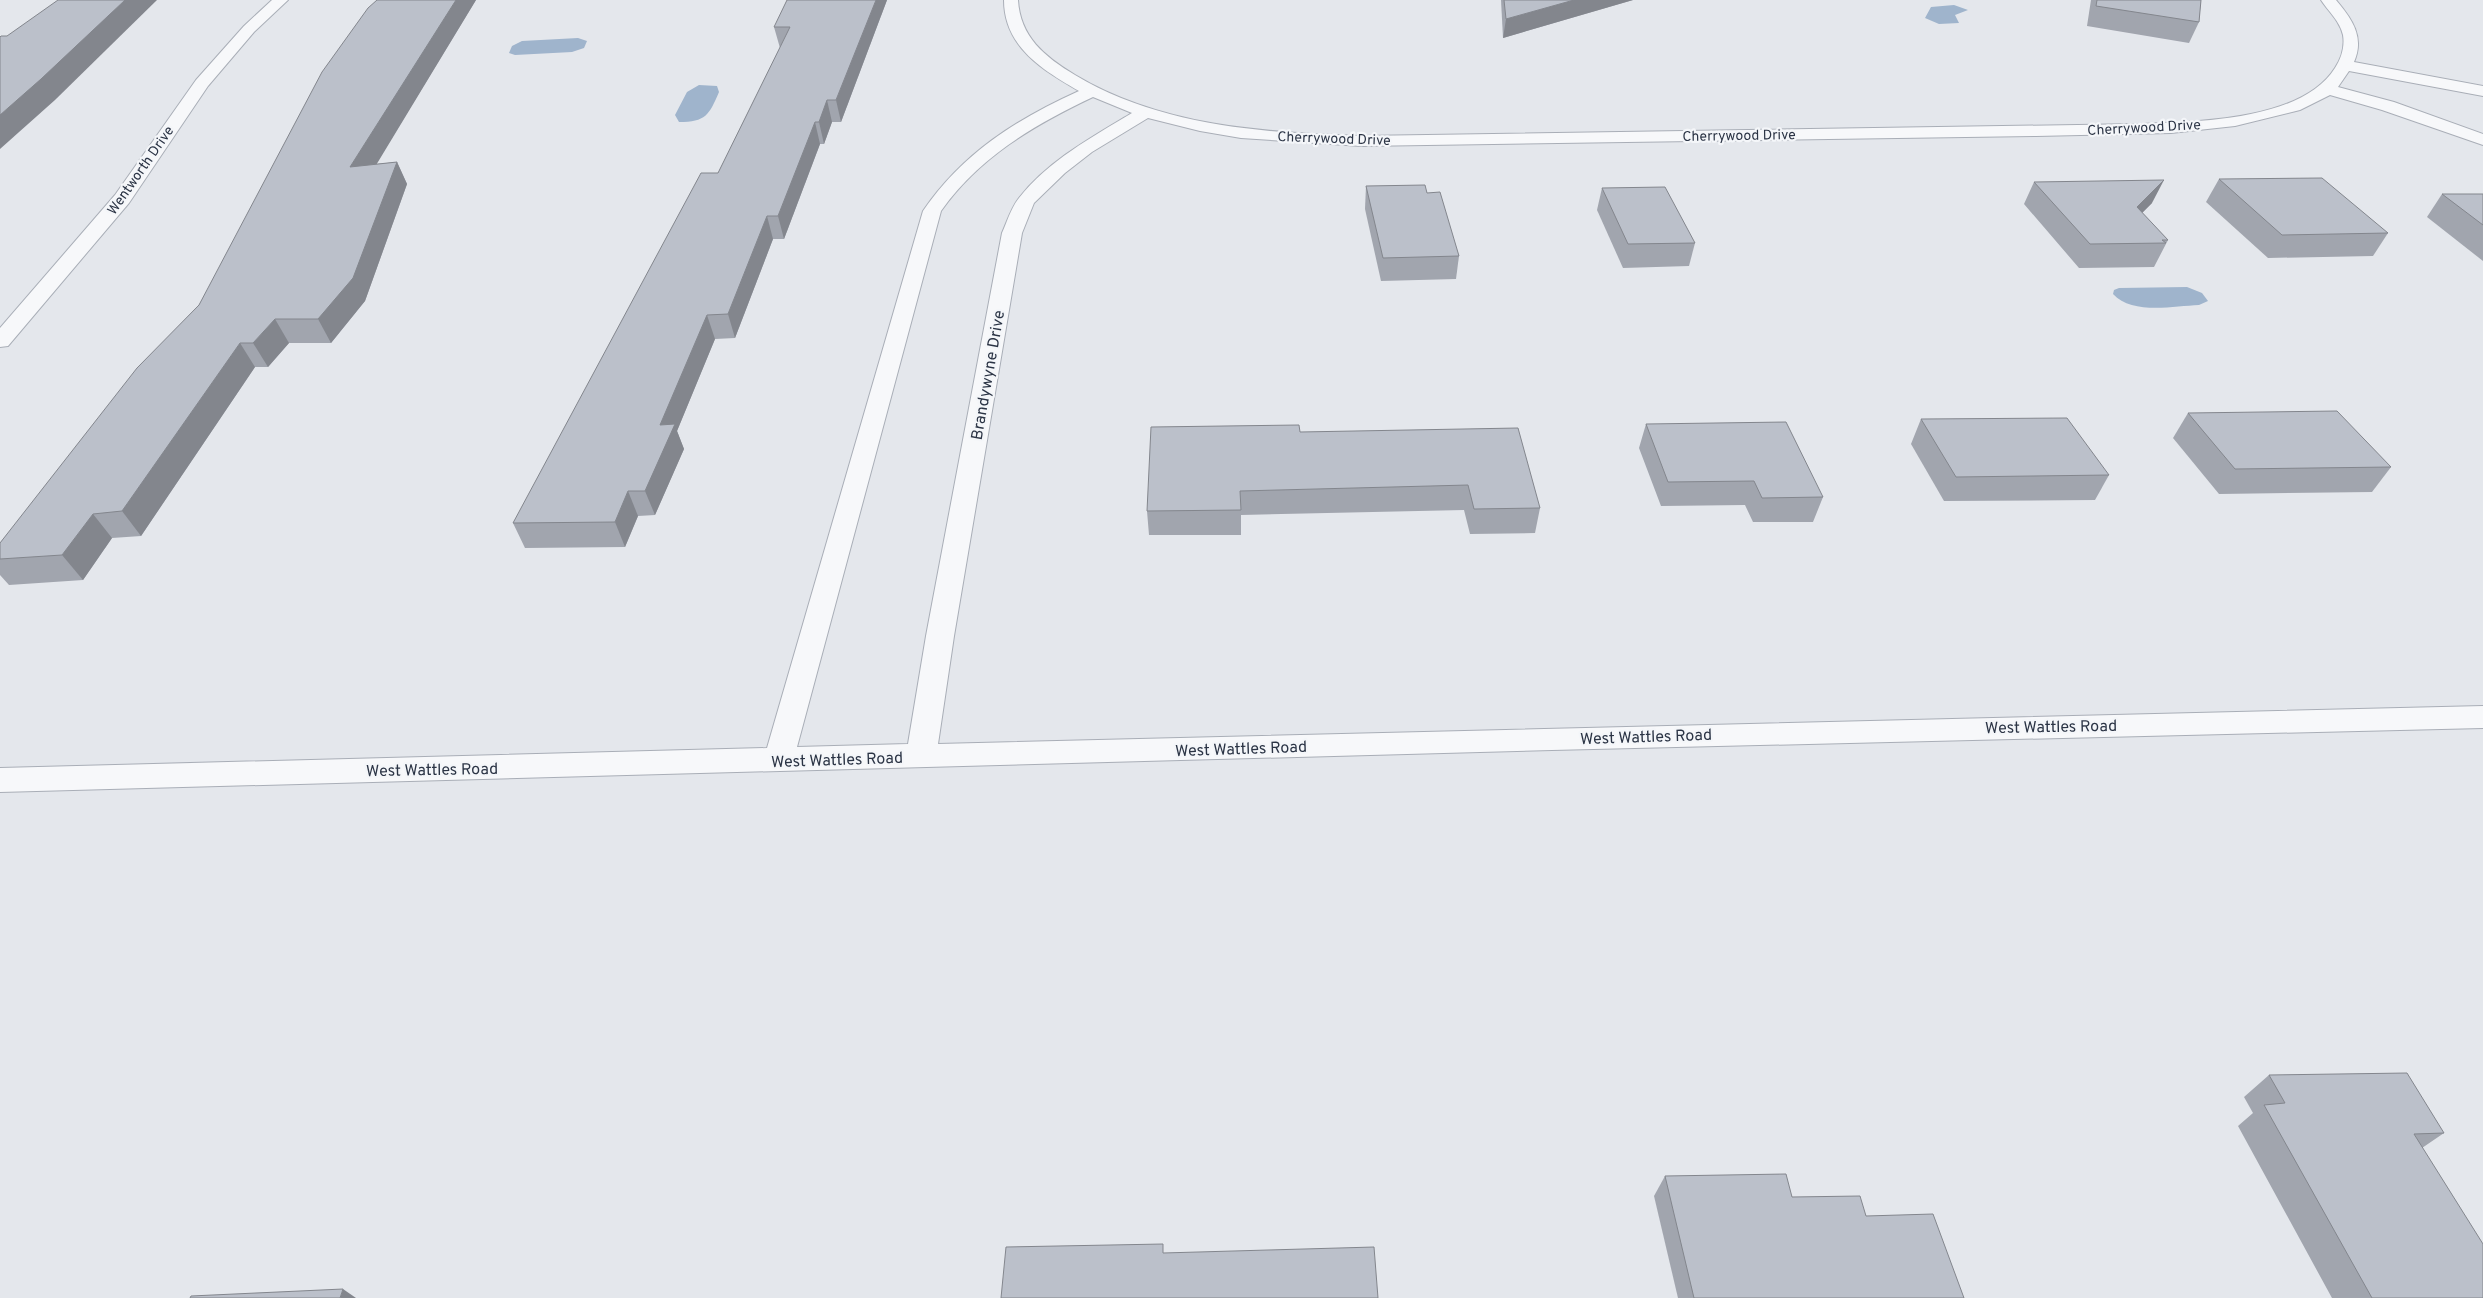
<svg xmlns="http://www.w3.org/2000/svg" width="2483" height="1298" font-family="Overpass,sans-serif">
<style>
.water{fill:#9fb4cc}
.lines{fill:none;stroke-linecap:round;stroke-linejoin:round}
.minor-casing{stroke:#a9aeb7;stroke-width:2}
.minor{fill:#f7f8fa;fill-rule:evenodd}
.wall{fill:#a1a5ae}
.shaded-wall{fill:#83868d}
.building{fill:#bbc0ca;stroke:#83868d}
.labels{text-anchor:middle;stroke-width:4.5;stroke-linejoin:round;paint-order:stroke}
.far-street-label{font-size:14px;fill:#2b3445;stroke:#f4f6f9}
.street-label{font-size:16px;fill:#2b3445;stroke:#f4f6f9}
</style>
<rect width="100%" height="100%" fill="#e4e7ec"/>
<g class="water">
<path d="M1954 5 1968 10 1955 15 1959 23 1939 24 1925 18 1931 7Z"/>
<path d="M578 38 587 41 584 48 572 52 515 55 509 53 512 46 522 41Z"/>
<path d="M699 85 717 86 719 92C709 115 706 122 679 122L675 115 687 92Z"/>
<path d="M2187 287 2202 293 2208 301 2199 305C2173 306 2132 315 2113 294L2114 290 2119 288Z"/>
</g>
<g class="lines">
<g class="minor-casing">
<g id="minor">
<path d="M272 0H288L254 32 208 86 129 203 8 346 0 347V328L115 195 196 80 244 26Z"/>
<path d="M1004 0H1018C1020 37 1045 57 1075 75 1160 126 1263 133 1361 136L2139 124C2195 122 2302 121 2335 68 2341 59 2345 47 2343 35 2340 21 2328 11 2321 0H2336C2352 19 2365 37 2354 62L2483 86V96L2349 71 2338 87 2394 102 2483 134V145L2382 110 2330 95 2300 110 2235 126 2171 133 2036 136 1361 146 1241 138 1200 131 1148 118 1092 152 1065 173 1034 203 1022 233 954 636 938 744 2483 706V728L1552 750 0 792V768L767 748 923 211C963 153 1015 120 1079 91 1043 70 1004 47 1004 0ZM1093 97 1132 113C1092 137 1048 161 1019 198 1011 208 1007 222 1002 233L926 636 908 744 797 747 941 211C979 157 1034 125 1093 97Z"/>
</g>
</g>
<use href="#minor" class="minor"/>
</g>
<g class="wall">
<path d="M377 0H476L376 164 397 162 407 184 365 301 331 343H289L268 367H255L141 536 112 538 83 580 9 585 0 575V543L199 305Z"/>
<path d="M887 0 841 122H832L824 144H820L784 239H773L735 338 715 339 677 431 684 449 655 515 638 516 625 547 525 548 513 523 718 173 780 48 774 27Z"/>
<path d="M1501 0H1633L1503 38Z"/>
<path d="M2091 0H2201L2199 22 2189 43 2087 26Z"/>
<path d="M2219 179 2388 233 2373 256 2268 258 2206 202Z"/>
<path d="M2034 182 2152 203 2142 213 2168 240 2154 267 2079 268 2024 204Z"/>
<path d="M1366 186 1427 193 1459 256 1456 279 1381 281 1365 209Z"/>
<path d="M1602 188 1695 243 1689 266 1623 268 1597 210Z"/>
<path d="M2442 194H2483V261L2427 217Z"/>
<path d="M2188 413 2391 467 2372 492 2219 494 2173 438Z"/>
<path d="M1921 419 2109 475 2095 500 1944 501 1911 444Z"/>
<path d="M1646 424 1823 497 1813 522H1753L1745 505 1661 506 1639 448Z"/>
<path d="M1300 432 1540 508 1535 533 1470 534 1464 510 1241 515V535H1149L1147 511Z"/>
<path d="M2269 1075 2444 1133 2422 1148 2483 1298H2332L2238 1126 2253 1113 2244 1097Z"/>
<path d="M1665 1176 1792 1197 1866 1216 1964 1298H1678L1654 1196Z"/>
</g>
<g class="shaded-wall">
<path d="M125 0H157L55 100 0 149V115Z"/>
<path d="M456 0H476L361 190 350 167Z"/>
<path d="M876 0H887L841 122 836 100Z"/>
<path d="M1574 0H1633L1503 38 1506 19Z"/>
<path d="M827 100 832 122 824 144 819 122Z"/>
<path d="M815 122 820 144 784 239 778 216Z"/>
<path d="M397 162 407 184 365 301 331 343 318 319Z"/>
<path d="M2164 180 2152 203 2125 230 2137 207Z"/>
<path d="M767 216 773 239 735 338 728 314Z"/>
<path d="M707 315 715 339 677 431 684 449 655 515 645 491 660 425Z"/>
<path d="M275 319 289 343 268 367 253 343Z"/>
<path d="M240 343 255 367 141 536 122 511Z"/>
<path d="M628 491 638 516 625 547 615 522Z"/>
<path d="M93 514 112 538 83 580 62 555Z"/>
<path d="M343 1289 356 1298H340Z"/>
</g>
<g class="building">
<path d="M58 0H125L41 79 0 115V37L1 36H7Z"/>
<path d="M377 0H456L350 167 397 162 353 278 318 319H275L253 343H240L122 511 93 514 62 555 0 559V543L137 368 199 305 322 72 368 8Z"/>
<path d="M787 0H876L836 100H827L819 122H815L778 216H767L728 314 707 315 660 425 675 424 645 491H628L615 522 513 523 701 173H718L790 27H774Z"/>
<path d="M1504 0H1574L1506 19Z"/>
<path d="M2097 0H2201L2199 22 2096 6Z"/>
<path d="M2322 178 2388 233 2282 235 2219 179Z"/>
<path d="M2164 180 2137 207 2168 240H2162L2166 243 2090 244 2034 182Z"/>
<path d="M1425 185 1427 193 1440 192 1459 256 1383 258 1366 186Z"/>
<path d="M1665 187 1695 243 1628 244 1602 188Z"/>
<path d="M2442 194H2483V225Z"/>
<path d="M2337 411 2391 467 2235 469 2188 413Z"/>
<path d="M2067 418 2109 475 1956 477 1921 419Z"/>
<path d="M1786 422 1823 497 1762 498 1754 481 1668 482 1646 424Z"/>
<path d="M1299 425 1300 432 1518 428 1540 508 1474 509 1468 485 1240 491 1241 510 1147 511 1151 427Z"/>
<path d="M2407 1073 2444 1133 2414 1134 2483 1244V1298H2372L2264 1105 2285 1103 2269 1075Z"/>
<path d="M1786 1174 1792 1197 1860 1196 1866 1216 1933 1214 1964 1298H1694L1665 1176Z"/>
<path d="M1163 1244V1253L1374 1247 1378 1298H1001L1006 1247Z"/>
<path d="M343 1289 340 1298H190L191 1296Z"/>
</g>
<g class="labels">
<g class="far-street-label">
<text transform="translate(2144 127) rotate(-3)" y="5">Cherrywood Drive</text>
<text transform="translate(1739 135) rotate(-1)" y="5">Cherrywood Drive</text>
<text transform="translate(1334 138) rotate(2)" y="5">Cherrywood Drive</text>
<text transform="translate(140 170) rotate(-55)" y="5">Wentworth Drive</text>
</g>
<g class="street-label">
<text transform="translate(987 375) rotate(-80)" y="6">Brandywyne Drive</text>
<text transform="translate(2051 726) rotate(-1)" y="6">West Wattles Road</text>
<text transform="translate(1646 736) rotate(-2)" y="6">West Wattles Road</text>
<text transform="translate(1241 748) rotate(-2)" y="6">West Wattles Road</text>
<text transform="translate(837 759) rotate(-2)" y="6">West Wattles Road</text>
<text transform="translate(432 769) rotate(-1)" y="6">West Wattles Road</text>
</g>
</g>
</svg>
